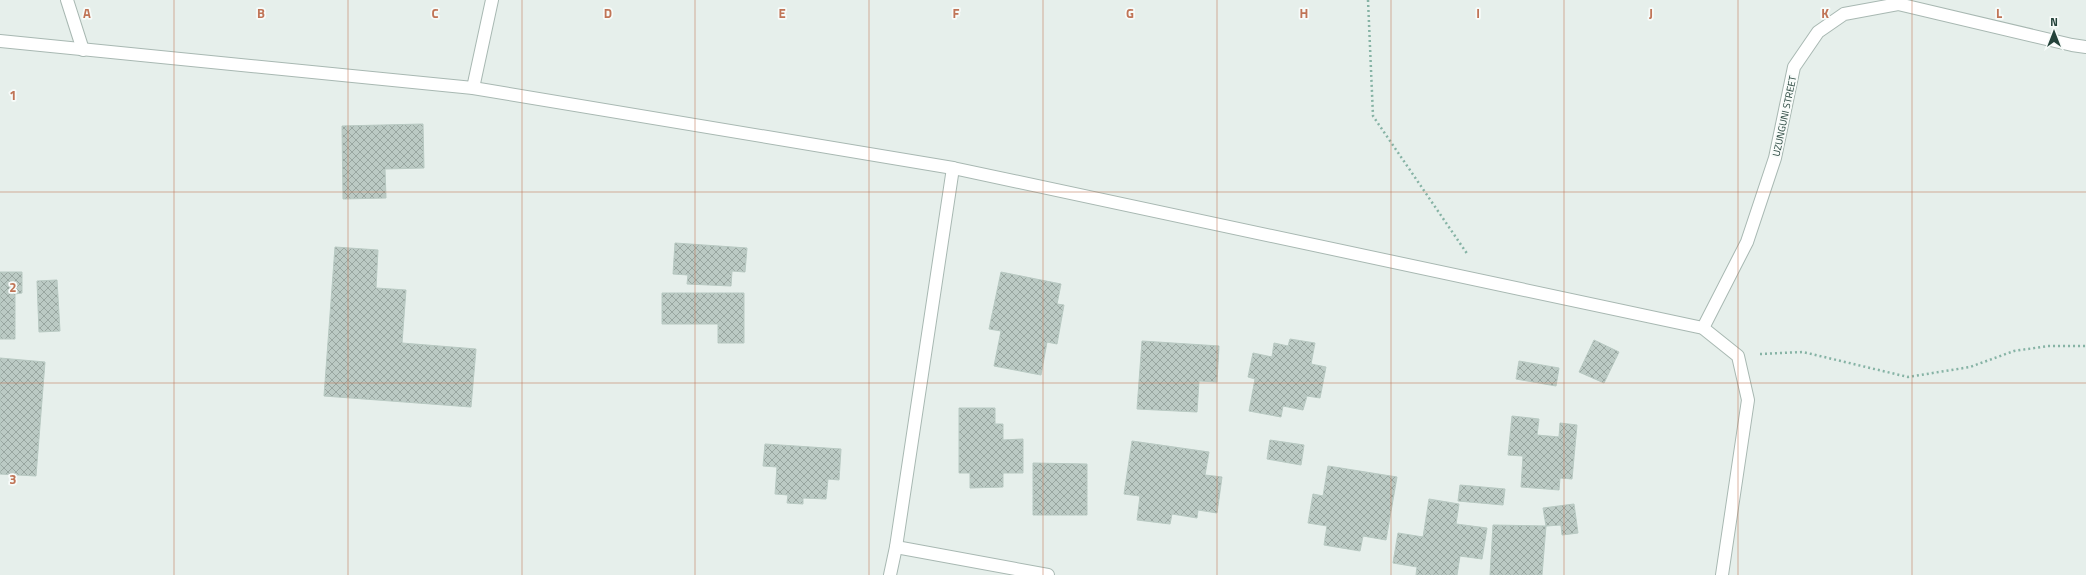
<svg xmlns="http://www.w3.org/2000/svg" width="2086" height="575" font-family="'Titillium Web',sans-serif">
<style>
.building{fill:url(#building-cross-hatch);stroke:#b8c9c2}
.lines{fill:none;stroke-linecap:round;stroke-linejoin:round}
.minor-casing{stroke:#a8b8b2;stroke-width:14}
.path{stroke:#86b3a5;stroke-width:2.5;stroke-dasharray:2 3;stroke-linecap:butt}
.minor{stroke:#fff;stroke-width:12}
.grid{fill:none;stroke:#c07456;stroke-width:1;stroke-opacity:0.55}
.labels{text-anchor:middle;stroke-width:3.5;stroke-linejoin:round;paint-order:stroke}
.street-label{font-size:10px;fill:#24423a;stroke:#f7fbf9}
.grid-label{font-size:13px;text-anchor:middle;font-weight:bold;fill:#c07456;stroke:#f7fbf9;stroke-width:3.5;stroke-linejoin:round;paint-order:stroke}
</style>
<defs>
<pattern id="building-cross-hatch" width="8" height="8" patternUnits="userSpaceOnUse"><rect width="8" height="8" fill="#bbcac4"/><path d="M0 0l8 8M0 8l8-8" fill="none" stroke="#98a6a0"/></pattern>
</defs>
<rect width="100%" height="100%" fill="#e6efeb"/>
<g class="building">
<path d="M423 124 424 168 385 169 386 198 343 199 342 126Z"/>
<path d="M675 243 747 248 745 272 732 271 731 286 687 284 688 275 673 274Z"/>
<path d="M335 247 378 250 376 288 406 290 402 343 476 349 471 407 324 396Z"/>
<path d="M0 272H22V293L15 294V339H0Z"/>
<path d="M1001 272 1061 284 1057 304 1064 305 1057 344 1047 342 1041 375 994 366 1001 331 989 329Z"/>
<path d="M57 280 60 331 39 332 37 281Z"/>
<path d="M662 293H744V343H718V324H662Z"/>
<path d="M1290 339 1315 343 1311 364 1326 367 1320 398 1307 396 1303 410 1283 406 1281 417 1249 411 1255 379 1248 377 1253 353 1272 357 1274 343 1288 346Z"/>
<path d="M1594 340 1619 352 1604 383 1579 372Z"/>
<path d="M1142 341 1219 346 1217 382 1199 381 1197 412 1137 409Z"/>
<path d="M0 358 45 362 36 476 0 474Z"/>
<path d="M1519 361 1559 368 1556 386 1516 379Z"/>
<path d="M959 408H995V424H1003V440L1023 439V473H1003V487L970 488V473H959Z"/>
<path d="M1512 416 1539 419 1537 435 1559 437 1560 423 1577 425 1572 479 1560 478 1559 490 1521 487 1523 456 1508 455Z"/>
<path d="M1270 440 1304 445 1301 465 1267 459Z"/>
<path d="M1132 441 1209 452 1205 475 1222 477 1217 513 1198 510 1197 518 1172 514 1170 524 1137 520 1140 496 1124 494Z"/>
<path d="M765 444 841 449 839 480 828 479 826 499 803 498V504L787 503 788 495 775 494 777 467 763 466Z"/>
<path d="M1033 463 1087 464V515H1033Z"/>
<path d="M1328 466 1397 477 1386 540 1363 536 1360 551 1324 545 1327 526 1308 523 1313 494 1323 496Z"/>
<path d="M1460 485 1505 489 1503 505 1458 501Z"/>
<path d="M1429 499 1459 504 1456 524 1487 528 1482 559 1460 556 1457 575H1416L1417 567 1393 563 1398 533 1423 537Z"/>
<path d="M1574 504 1578 533 1562 535 1561 525 1546 526 1543 508Z"/>
<path d="M1493 525 1546 526 1542 575H1490Z"/>
</g>
<g class="lines">
<g class="minor-casing">
<g id="minor">
<path d="M67 0 83 50"/>
<path d="M0 41 473 88 953 168 1703 328 1738 356 1748 400 1722 575"/>
<path d="M473 88 492 0"/>
<path d="M1703 328 1747 242 1775 158 1794 67 1818 32 1844 14 1898 4 2072 45 2086 47"/>
<path d="M896 547 1048 575"/>
<path d="M890 575 896 547 953 168"/>
</g>
</g>
<g class="path">
<path d="M1368 0 1373 116 1468 255"/>
<path d="M1760 354 1803 352 1908 377 1970 367 2014 351 2048 346H2086"/>
</g>
<use href="#minor" class="minor"/>
</g>
<path class="grid" d="M174 0V575M348 0V575M522 0V575M695 0V575M869 0V575M1043 0V575M1217 0V575M1391 0V575M1564 0V575M1738 0V575M1912 0V575M0 192H2086M0 383H2086"/>
<g class="labels">
<g class="street-label">
<text transform="translate(1784 116) rotate(-78)" y="4">UZUNGUNI STREET</text>
</g>
</g>
<g class="grid-label">
<text x="87" y="18">A</text>
<text x="261" y="18">B</text>
<text x="435" y="18">C</text>
<text x="608" y="18">D</text>
<text x="782" y="18">E</text>
<text x="956" y="18">F</text>
<text x="1130" y="18">G</text>
<text x="1304" y="18">H</text>
<text x="1478" y="18">I</text>
<text x="1651" y="18">J</text>
<text x="1825" y="18">K</text>
<text x="1999" y="18">L</text>
<text x="13" y="100">1</text>
<text x="13" y="292">2</text>
<text x="13" y="484">3</text>
</g>
<g transform="translate(2054 32)" stroke="#f7fbf9" stroke-width="3" paint-order="stroke">
<path d="M0-3L7 15L0 10L-7 15Z" fill="#24423a"/>
<text y="-6" font-size="11" font-weight="bold" text-anchor="middle" fill="#24423a">N</text>
</g>
</svg>
